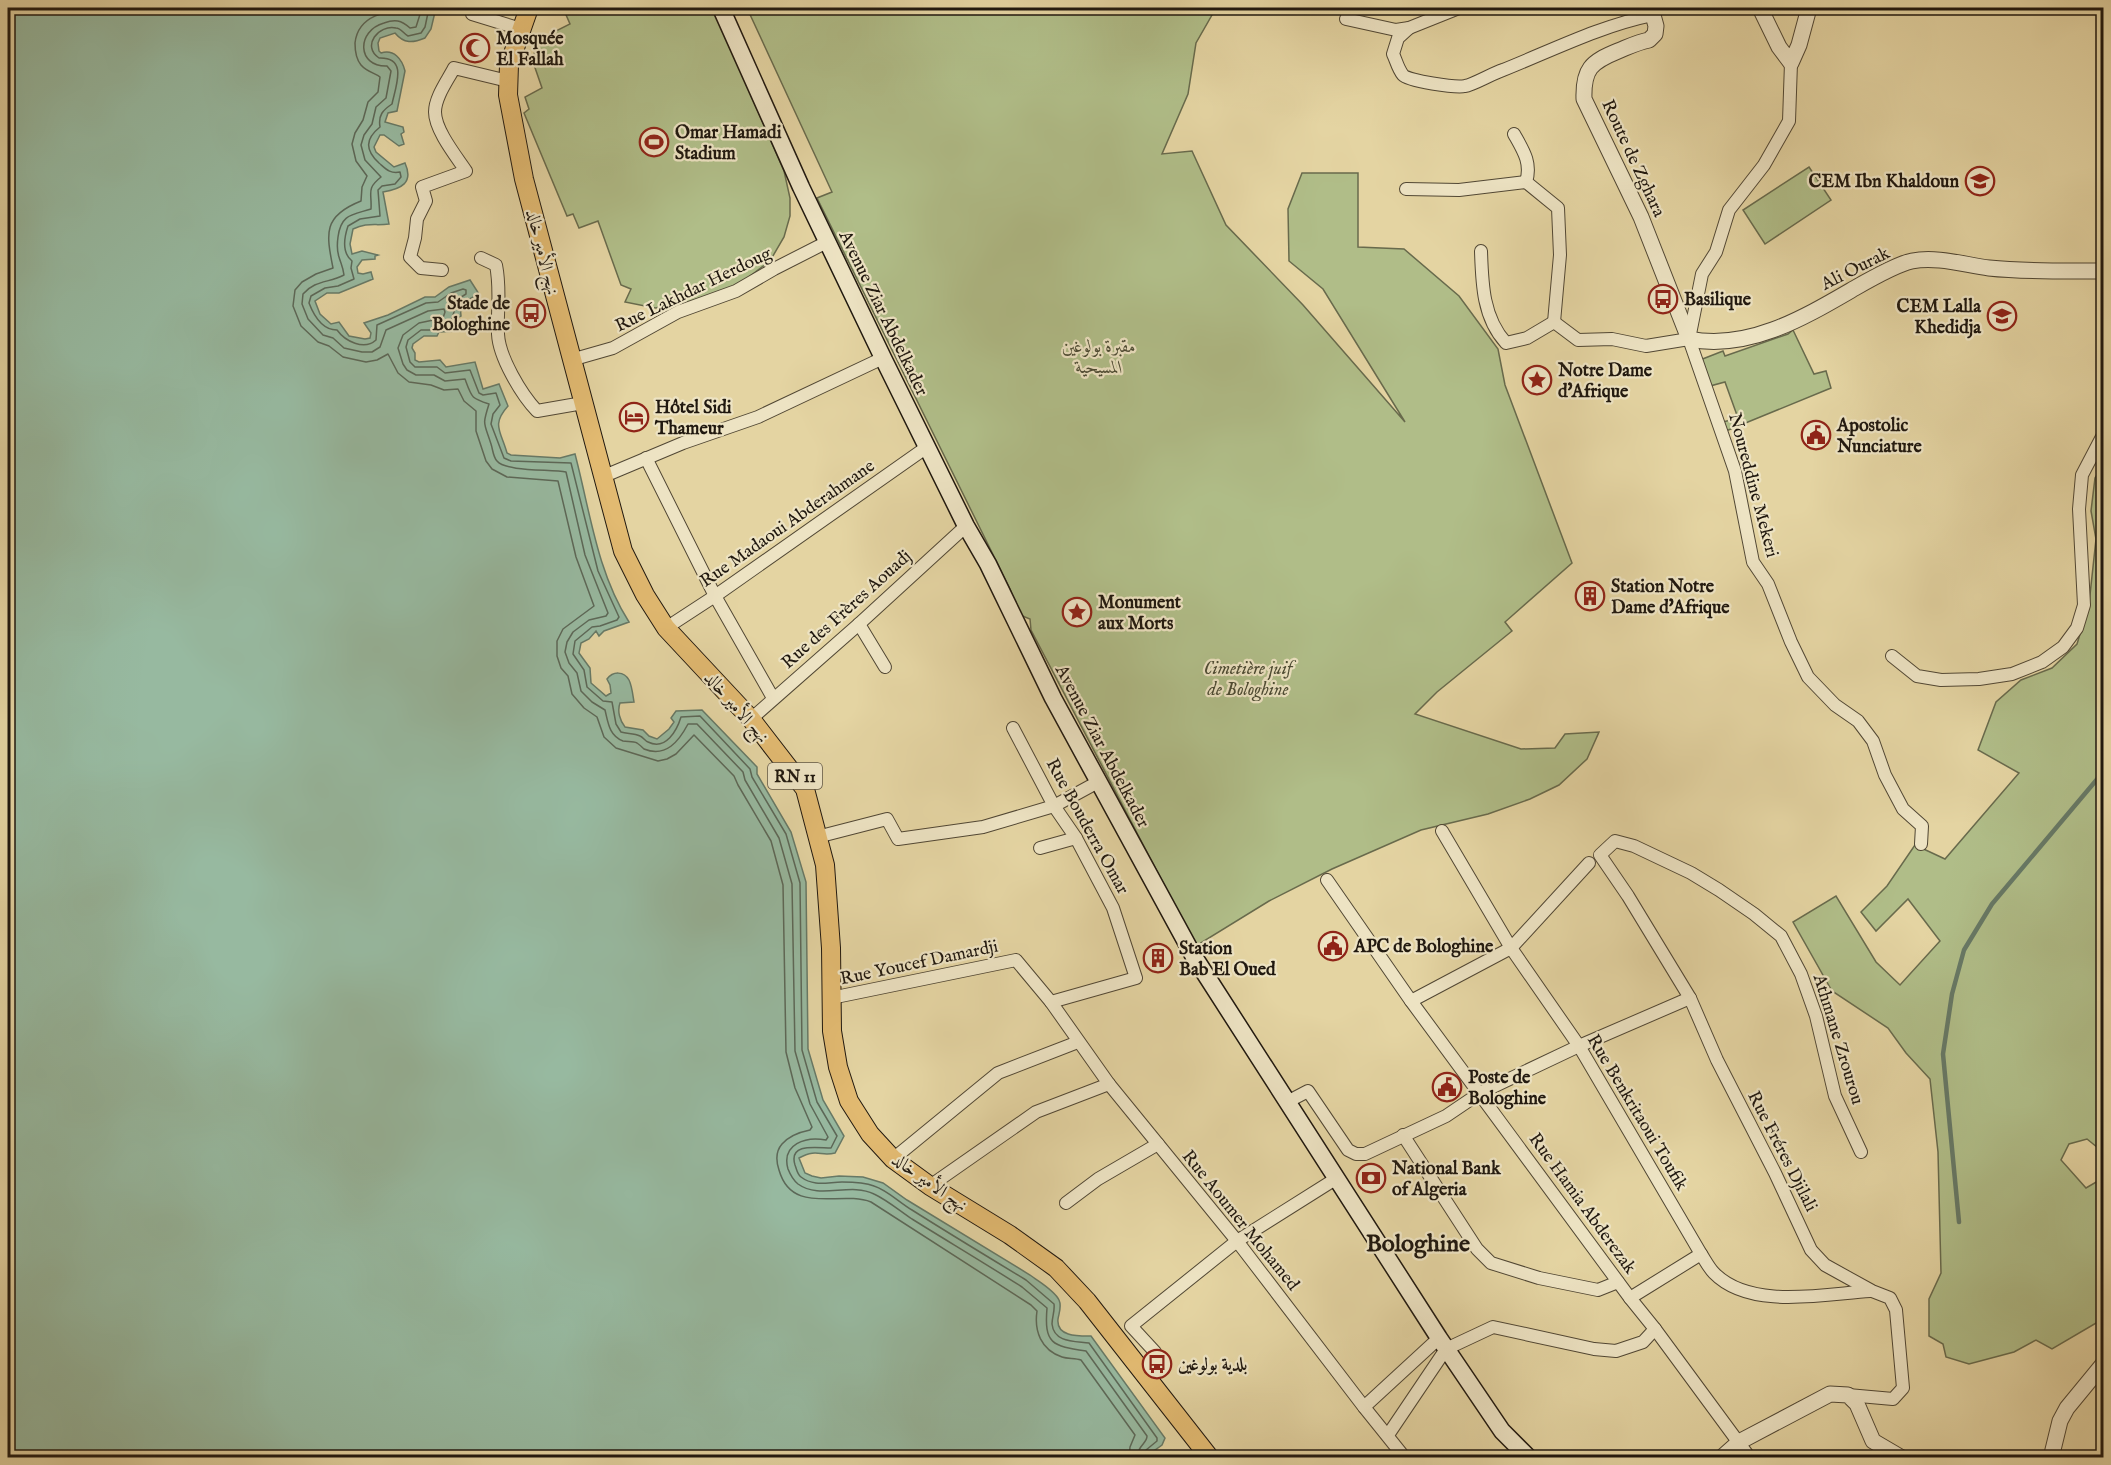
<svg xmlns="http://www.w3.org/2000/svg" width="2111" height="1465" font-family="'IM FELL English',Amiri,serif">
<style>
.green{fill:#b0bd88;stroke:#686a4c;stroke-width:1.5}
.water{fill:#97b9a0;stroke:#677966;stroke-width:1.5}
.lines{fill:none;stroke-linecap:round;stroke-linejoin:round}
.shore{stroke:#5c6858;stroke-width:1.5}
.stream{stroke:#677966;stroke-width:4.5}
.minor-casing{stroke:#514734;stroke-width:14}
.tertiary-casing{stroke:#514734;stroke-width:17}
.secondary-casing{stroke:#20180f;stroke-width:19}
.primary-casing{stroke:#20180f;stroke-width:20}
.minor{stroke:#ede3c3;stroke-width:12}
.tertiary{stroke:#ede3c3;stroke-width:15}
.secondary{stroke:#ede3c3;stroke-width:16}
.primary{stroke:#e2ba71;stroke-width:18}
.labels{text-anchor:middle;stroke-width:4.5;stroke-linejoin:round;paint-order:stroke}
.shield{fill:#ede3c3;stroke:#5e5545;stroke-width:1.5}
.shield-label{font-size:16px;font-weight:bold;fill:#20180f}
.poi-label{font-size:18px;font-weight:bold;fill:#20180f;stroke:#ede3c3;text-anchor:start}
.street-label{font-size:18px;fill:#20180f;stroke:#ede3c3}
.park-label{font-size:18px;font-style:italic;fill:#4b4a33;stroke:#ede3c3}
.district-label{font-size:24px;font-weight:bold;fill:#20180f;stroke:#ede3c3}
</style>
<rect width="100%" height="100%" fill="#e4d4a2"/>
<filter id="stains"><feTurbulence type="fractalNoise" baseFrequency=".00333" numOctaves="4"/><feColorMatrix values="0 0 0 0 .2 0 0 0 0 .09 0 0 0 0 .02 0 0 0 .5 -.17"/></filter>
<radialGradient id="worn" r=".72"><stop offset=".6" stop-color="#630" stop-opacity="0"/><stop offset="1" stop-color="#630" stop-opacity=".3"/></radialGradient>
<g class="green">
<path d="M563 8H713L784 171 790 198V216L784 237 770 261 737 286 679 305 655 308 625 302 631 289 621 285 598 221 579 228 573 214 567 216 524 113 529 109 525 97 542 88 532 59 540 39 570 24Z"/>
<path d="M747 8H1216L1196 43 1188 94 1162 154 1192 151 1226 225 1303 305 1405 422 1323 289 1289 261 1288 209 1302 173H1358V247L1404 249 1459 296 1498 349 1505 385 1572 563 1505 622 1512 631 1437 692 1415 714 1521 749 1555 748 1565 734 1599 732 1587 759 1559 785 1530 799 1488 814 1421 830 1332 869 1269 901 1196 946 1031 630 1030 619 1020 615 1010 589 817 198 832 192Z"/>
<path d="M1809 167 1831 200 1765 244 1743 210Z"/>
<path d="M1793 330 1814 374 1826 371 1831 388 1726 431 1723 422 1738 418 1725 382 1710 386 1700 360 1723 351 1725 356 1788 334Z"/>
<path d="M2103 465V1152L2087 1139 2069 1144 2061 1160 2086 1188 2103 1178V1319L2052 1349 2036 1340 2014 1352 1969 1364 1946 1357 1943 1344 1929 1336V1299L1941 1273 1938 1152 1930 1079 1906 1053 1888 1028 1832 991 1793 922 1836 896 1876 962 1900 985 1940 941 1908 899 1876 931 1861 912 1887 886 1915 845 1945 859 2019 773 1978 750 1996 702 2021 680 2052 668 2077 644 2089 604 2096 539 2091 511 2095 478Z"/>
</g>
<path class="water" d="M8 8H436L431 29 425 38C413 43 404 44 395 33L380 38 378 43 379 51 381 53C394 49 402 59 405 71L397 111 388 113 385 122 403 127 404 132 401 134 404 144 399 146 384 135H380L374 147 376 152 394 167 405 163C414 183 401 189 383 192L389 224C375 226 368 222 353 229L350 244 352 254 362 251 378 255 375 256V259L362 260 357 267 358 273 363 274 371 272 373 279 339 293H327L315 301 320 314 331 324 339 322 349 336 365 339 370 338 371 333 364 323 388 315 425 297H435L449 287 470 280 479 294 460 304 461 316 457 318V331L439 332 437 336H424L413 344 412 348 415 353V360L419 362 440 360 446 367 475 362 483 389 499 384 508 406C491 425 501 431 507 453L511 455 560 458 575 454C590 511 597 572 629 622L604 631 599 636 596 631 589 639 581 643 579 653 590 668 591 683 606 696 611 693 610 685 607 679C613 671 624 671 629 680 632 686 633 696 634 702L620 703C617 711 620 721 625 727L643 730 649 736 657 739 669 729 674 722 671 718 676 711 702 710 757 767V774L791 832 806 882 808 1049 823 1100 844 1136 835 1153C820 1157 818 1148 799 1158L805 1173 812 1176 821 1178 839 1176 863 1177 883 1183 907 1200 1030 1275C1039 1282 1054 1290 1059 1300 1062 1306 1059 1313 1058 1319 1056 1337 1079 1336 1091 1336L1165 1438 1162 1445 1151 1453 1154 1457H8Z"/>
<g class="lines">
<g class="shore">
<path d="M412 8 409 14C387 8 358 16 355 43 355 50 356 59 361 65 367 72 375 73 380 77L378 92 368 102 363 120 355 133 352 144 356 161 367 176 362 187 361 201C323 216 326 233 333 268L316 274 302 282 295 290 293 306 301 326 318 342 329 346 343 357 366 362 377 360 388 354 398 373 409 382 431 385 444 390 458 389 464 401 476 411V431L486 461 492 469 507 477 558 481 576 557 594 606 563 629 557 641V656L561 668 568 676 572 694 584 708 597 717 604 737 616 748 658 761 667 759 676 754 694 735 734 776 738 785 771 841 783 885 786 1052 795 1088 812 1127 810 1130C800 1132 789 1136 782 1144 775 1152 776 1161 779 1170 792 1216 840 1190 871 1202L1031 1305 1037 1311C1034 1331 1041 1350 1062 1357 1068 1359 1075 1358 1081 1360L1135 1435 1130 1447 1129 1458"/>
<path d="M422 8 416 27 410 28C401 20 395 19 384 23 356 31 357 67 387 66L391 71 386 98 376 107 372 124 364 135 361 145 365 160 381 177C366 189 372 192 371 209 352 215 341 214 338 237 337 244 337 251 339 257 341 264 343 267 344 275 329 283 315 280 303 294L302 304 308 319 323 335 333 338 344 348 362 352H372L380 347 386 330 428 311 444 309 445 312 443 318 419 323 403 335 398 348 403 364 407 370 416 375H434L445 381 465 379C472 398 471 398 489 404 482 426 484 422 491 444 493 450 493 457 497 461 506 472 551 469 566 472L585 555 608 613 606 616 589 620 573 632 567 642 565 652 569 663 577 673 581 691 592 702 605 710C608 722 609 736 623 741 627 742 633 741 637 743 640 745 642 747 644 749 666 758 679 741 688 724H697L743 772 745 780 779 838 792 884 795 1051 810 1104 828 1137 826 1140C806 1136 781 1144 788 1169 790 1174 793 1180 798 1184 820 1200 850 1182 874 1194 887 1200 900 1211 912 1219 949 1242 986 1264 1022 1287L1047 1308C1044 1344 1052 1346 1086 1351L1147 1436C1147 1444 1137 1445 1138 1458"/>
<path d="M429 8 425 27 421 33 408 36C404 34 401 28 396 28 379 24 361 46 379 58 408 57 396 85 392 104 383 110 378 115 380 127 365 139 365 150 379 163 386 169 390 174 400 172L401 177 395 184 382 186 378 190 380 216 360 219 348 226C344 238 342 253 352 261L351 268 354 279 338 286 325 288 311 296 309 303C314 316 322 330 337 330 345 341 364 351 376 340L377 325 426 303 438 302 451 293 463 289 466 290V294L455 301 454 312 450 324 437 326 432 330H421L408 340 406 347 410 362 415 367H437L445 373 470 370 479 393 483 395 496 393 500 405 493 414 491 424 504 458 511 461 571 463 598 571 619 617 617 620 600 626 592 627 575 641 573 654 584 670 587 687 603 701 612 702 616 724 621 732C627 734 634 733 640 736 643 737 645 741 648 742 666 751 677 730 681 717L700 716 750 769 752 777 786 834 800 883 802 1050 817 1102 837 1136 831 1148C818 1148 788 1142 795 1165 797 1170 797 1174 801 1177 814 1187 828 1182 842 1182 852 1182 864 1182 874 1186 887 1190 900 1203 912 1210 950 1234 988 1257 1026 1280L1054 1304C1055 1311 1052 1317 1052 1324 1054 1343 1075 1341 1089 1343L1157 1438V1441L1146 1450V1458"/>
</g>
<path class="stream" d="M1959 1222 1943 1054 1952 994 1964 950 1992 904 2104 771"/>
<g class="minor-casing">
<g id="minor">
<path d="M474 8 472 14 521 29"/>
<path d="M1346 19 1396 30 1409 28 1459 8"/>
<path d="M1409 28 1398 38 1393 54C1396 60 1398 69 1403 75 1408 81 1456 88 1465 86 1473 85 1493 73 1503 70 1553 50 1600 26 1653 15"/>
<path d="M1514 134C1523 150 1532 163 1526 182"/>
<path d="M1406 189 1459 190 1526 182 1558 208 1560 255 1554 322"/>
<path d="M1481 251C1482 284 1483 318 1506 343L1527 338 1554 322 1578 340 1612 339 1646 346 1689 339"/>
<path d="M481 258 496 265C501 290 497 308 498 334 499 357 521 394 537 411L583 403"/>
<path d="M442 270 421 268 410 257 415 238 417 219 426 201 422 187 466 171C456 156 435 130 435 112 435 97 448 80 454 68L508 81"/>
<path d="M1689 339 1735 471 1753 562 1768 584 1791 642 1808 677 1835 705 1858 721 1873 741 1885 775 1903 809 1922 826 1921 844"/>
<path d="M1689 339 1702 274 1716 252 1729 210 1764 165 1789 121 1791 63"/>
<path d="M571 360 613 348 678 312 736 291 774 269 827 242"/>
<path d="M646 458 715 596 773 698"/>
<path d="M602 477 683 443 758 417 883 358"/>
<path d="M859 624 885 667"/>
<path d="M666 628 715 596 927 447"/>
<path d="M1892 656 1917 676 1941 680 1979 679 2012 674 2042 662 2063 647 2077 628 2084 605 2079 509 2082 475 2104 433"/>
<path d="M751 719 859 624 966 526"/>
<path d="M1442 831 1511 948 1579 1046 1701 1254C1705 1260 1709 1268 1714 1273 1750 1310 1824 1294 1870 1291"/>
<path d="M817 837 887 819 898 839 983 827 1054 806 1098 782"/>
<path d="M1040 848 1076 838"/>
<path d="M1327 880 1411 1001 1630 1298 1655 1329 1750 1458"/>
<path d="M831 998 1016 960 1051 1002 1136 978 1113 908 1076 838 1054 806 1013 728"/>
<path d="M1411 1001 1511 948 1589 863"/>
<path d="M1051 1002 1109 1084 1237 1241 1364 1407 1405 1458"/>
<path d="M1287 1102 1308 1091 1348 1150 1356 1154H1365L1446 1116 1480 1093 1579 1046 1690 998"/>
<path d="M1403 1135 1477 1249 1491 1263 1539 1278 1598 1290 1618 1282"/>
<path d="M893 1159 998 1073 1078 1042"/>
<path d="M930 1186 1036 1112 1109 1084"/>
<path d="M1066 1203 1098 1179 1158 1144"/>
<path d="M1630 1298 1701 1254"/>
<path d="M1153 1387 1155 1352 1131 1326 1237 1241 1337 1178"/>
<path d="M1848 1395 1893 1399 1903 1388 1896 1310 1890 1298 1872 1291 1825 1265 1811 1250 1775 1173 1717 1060 1690 998 1628 896 1600 855 1615 841 1634 846 1691 873 1719 890 1754 914 1781 936 1801 974 1816 1016 1835 1096 1861 1152"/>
<path d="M1364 1407 1439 1338"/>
<path d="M1388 1435 1446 1349 1493 1327 1594 1349 1616 1351 1643 1342 1655 1329"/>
</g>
</g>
<g class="tertiary-casing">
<g id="tertiary">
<path d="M1651 8 1656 26 1655 34 1649 40C1638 42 1628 47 1618 51 1591 62 1583 69 1584 99L1641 217 1689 339C1749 351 1805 317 1855 288 1869 280 1897 264 1912 261 1937 256 1965 265 1989 268 2027 272 2066 271 2104 271"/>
<path d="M1760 8 1779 47 1791 63 1799 45 1809 8"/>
<path d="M1721 1458 1739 1442 1830 1394 1848 1395 1857 1404 1873 1441 1902 1458"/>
<path d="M2051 1458 2060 1421 2067 1408 2104 1363"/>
</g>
</g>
<g class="secondary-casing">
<path id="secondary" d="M721 8 801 187 883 358 966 526 988 564 1053 698 1193 955 1439 1338 1502 1431 1529 1458"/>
</g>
<g class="primary-casing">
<path id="primary" d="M529 8 509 65 508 95 524 179 623 551 645 595 666 628 751 719 805 789 825 865 831 948 832 1031 838 1067 849 1101 870 1134 893 1159 930 1186 1010 1235 1056 1268 1087 1301 1210 1458"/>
</g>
<use href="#minor" class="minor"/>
<use href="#tertiary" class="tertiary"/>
<use href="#secondary" class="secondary"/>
<use href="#primary" class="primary"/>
</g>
<defs>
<g id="mosque-ring" transform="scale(1.5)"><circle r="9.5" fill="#ede3c3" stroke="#8f2418" stroke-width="1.5"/><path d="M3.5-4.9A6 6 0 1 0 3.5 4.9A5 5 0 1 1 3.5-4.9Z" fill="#8f2418"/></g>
<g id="stadium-ring" transform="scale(1.5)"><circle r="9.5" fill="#ede3c3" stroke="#8f2418" stroke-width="1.5"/><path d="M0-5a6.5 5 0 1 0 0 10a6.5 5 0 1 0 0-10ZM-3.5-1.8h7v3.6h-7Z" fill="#8f2418"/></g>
<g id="school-ring" transform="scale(1.5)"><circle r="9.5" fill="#ede3c3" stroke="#8f2418" stroke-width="1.5"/><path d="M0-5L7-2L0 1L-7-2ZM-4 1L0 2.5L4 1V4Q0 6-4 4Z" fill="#8f2418"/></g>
<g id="bus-ring" transform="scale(1.5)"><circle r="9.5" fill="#ede3c3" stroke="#8f2418" stroke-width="1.5"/><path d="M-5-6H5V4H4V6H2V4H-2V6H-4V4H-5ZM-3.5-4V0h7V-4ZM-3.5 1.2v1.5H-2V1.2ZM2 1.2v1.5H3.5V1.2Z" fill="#8f2418"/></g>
<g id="sight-ring" transform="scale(1.5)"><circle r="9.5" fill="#ede3c3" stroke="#8f2418" stroke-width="1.5"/><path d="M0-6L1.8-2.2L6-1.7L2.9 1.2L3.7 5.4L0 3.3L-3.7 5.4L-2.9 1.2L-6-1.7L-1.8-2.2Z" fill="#8f2418"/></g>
<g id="hotel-ring" transform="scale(1.5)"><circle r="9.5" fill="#ede3c3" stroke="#8f2418" stroke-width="1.5"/><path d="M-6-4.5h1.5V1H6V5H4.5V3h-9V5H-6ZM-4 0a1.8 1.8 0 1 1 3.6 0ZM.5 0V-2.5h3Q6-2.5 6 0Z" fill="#8f2418"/></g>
<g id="civic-ring" transform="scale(1.5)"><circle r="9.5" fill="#ede3c3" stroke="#8f2418" stroke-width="1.5"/><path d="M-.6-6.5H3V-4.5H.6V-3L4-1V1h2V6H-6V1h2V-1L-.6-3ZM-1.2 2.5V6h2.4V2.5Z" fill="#8f2418"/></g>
<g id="building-ring" transform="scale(1.5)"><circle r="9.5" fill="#ede3c3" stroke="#8f2418" stroke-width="1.5"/><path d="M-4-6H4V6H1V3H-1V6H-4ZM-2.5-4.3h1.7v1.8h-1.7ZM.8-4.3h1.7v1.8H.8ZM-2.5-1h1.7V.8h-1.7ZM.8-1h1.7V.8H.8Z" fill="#8f2418"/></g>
<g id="bank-ring" transform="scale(1.5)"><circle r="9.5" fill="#ede3c3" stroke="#8f2418" stroke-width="1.5"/><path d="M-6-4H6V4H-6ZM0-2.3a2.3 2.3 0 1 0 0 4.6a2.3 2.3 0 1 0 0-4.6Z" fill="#8f2418"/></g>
</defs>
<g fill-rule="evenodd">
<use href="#mosque-ring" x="475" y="48"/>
<use href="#stadium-ring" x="654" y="142"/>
<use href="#school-ring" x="1980" y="181"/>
<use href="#bus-ring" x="1663" y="299"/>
<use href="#bus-ring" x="531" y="313"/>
<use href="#school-ring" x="2002" y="316"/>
<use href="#sight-ring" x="1537" y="380"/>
<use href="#hotel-ring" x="634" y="417"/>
<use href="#civic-ring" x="1816" y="435"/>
<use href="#building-ring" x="1590" y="596"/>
<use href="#sight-ring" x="1077" y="612"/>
<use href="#civic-ring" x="1333" y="946"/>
<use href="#building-ring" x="1158" y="958"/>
<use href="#civic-ring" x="1447" y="1087"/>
<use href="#bank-ring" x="1371" y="1178"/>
<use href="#bus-ring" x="1157" y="1364"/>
</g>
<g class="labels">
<rect class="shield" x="768" y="763" width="54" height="26" rx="4.5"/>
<g class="shield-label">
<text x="795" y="782">RN 11</text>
</g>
<g class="poi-label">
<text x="496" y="44">Mosquée<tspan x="496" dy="21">El Fallah</tspan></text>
<text x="675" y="138">Omar Hamadi<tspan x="675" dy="21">Stadium</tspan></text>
<text x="1959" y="187" text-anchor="end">CEM Ibn Khaldoun</text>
<text x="1684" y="305">Basilique</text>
<text x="510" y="309" text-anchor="end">Stade de<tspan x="510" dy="21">Bologhine</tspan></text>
<text x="1981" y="312" text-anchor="end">CEM Lalla<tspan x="1981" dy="21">Khedidja</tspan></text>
<text x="1558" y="376">Notre Dame<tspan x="1558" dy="21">d'Afrique</tspan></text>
<text x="655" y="413">Hôtel Sidi<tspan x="655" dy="21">Thameur</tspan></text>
<text x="1837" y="431">Apostolic<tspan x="1837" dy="21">Nunciature</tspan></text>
<text x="1611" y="592">Station Notre<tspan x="1611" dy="21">Dame d'Afrique</tspan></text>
<text x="1098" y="608">Monument<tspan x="1098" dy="21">aux Morts</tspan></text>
<text x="1354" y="952">APC de Bologhine</text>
<text x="1179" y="954">Station<tspan x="1179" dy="21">Bab El Oued</tspan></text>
<text x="1468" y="1083">Poste de<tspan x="1468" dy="21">Bologhine</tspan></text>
<text x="1392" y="1174">National Bank<tspan x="1392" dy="21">of Algeria</tspan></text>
<text x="1178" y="1370">بلدية بولوغين</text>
</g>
<g class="street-label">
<text transform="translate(1634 158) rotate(65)" y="6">Route de Zghara</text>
<text transform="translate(543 252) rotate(76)" y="6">نهج الأمير خالد</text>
<text transform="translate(1855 268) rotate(-27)" y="6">Ali Ourak</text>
<text transform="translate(693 289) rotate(-26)" y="6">Rue Lakhdar Herdoug</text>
<text transform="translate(884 313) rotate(64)" y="6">Avenue Ziar Abdelkader</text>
<text transform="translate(1754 485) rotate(75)" y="6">Noureddine Mekeri</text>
<text transform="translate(787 523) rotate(-35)" y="6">Rue Madaoui Abderahmane</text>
<text transform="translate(846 609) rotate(-42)" y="6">Rue des Frères Aouadj</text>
<text transform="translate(737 707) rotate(49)" y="6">نهج الأمير خالد</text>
<text transform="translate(1103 746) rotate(62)" y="6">Avenue Ziar Abdelkader</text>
<text transform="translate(1088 826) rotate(61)" y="6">Rue Bouderra Omar</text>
<text transform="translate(919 962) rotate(-12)" y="6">Rue Youcef Damardji</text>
<text transform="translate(1839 1039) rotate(73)" y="6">Athmane Zrourou</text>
<text transform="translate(1638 1112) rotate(59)" y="6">Rue Benkritaoui Toufik</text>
<text transform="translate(1783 1151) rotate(63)" y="6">Rue Fréres Djilali</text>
<text transform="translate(930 1182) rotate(35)" y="6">نهج الأمير خالد</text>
<text transform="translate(1583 1203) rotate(54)" y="6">Rue Hamia Abderezak</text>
<text transform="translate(1241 1220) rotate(51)" y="6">Rue Aoumer Mohamed</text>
</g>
<g class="park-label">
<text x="1099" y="352">مقبرة بولوغين<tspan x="1099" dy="21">المسيحية</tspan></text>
<text x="1248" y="674">Cimetière juif<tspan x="1248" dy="21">de Bologhine</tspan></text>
</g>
<g class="district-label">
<text x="1418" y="1251">Bologhine</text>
</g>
</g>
<rect width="2111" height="1465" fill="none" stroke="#e4d4a2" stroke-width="30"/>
<rect x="9" y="9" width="2093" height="1447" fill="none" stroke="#20180f" stroke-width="3"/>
<rect x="15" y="15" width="2081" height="1435" fill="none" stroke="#20180f" stroke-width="1.5"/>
<rect width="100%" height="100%" filter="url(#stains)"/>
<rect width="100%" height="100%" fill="url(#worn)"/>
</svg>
